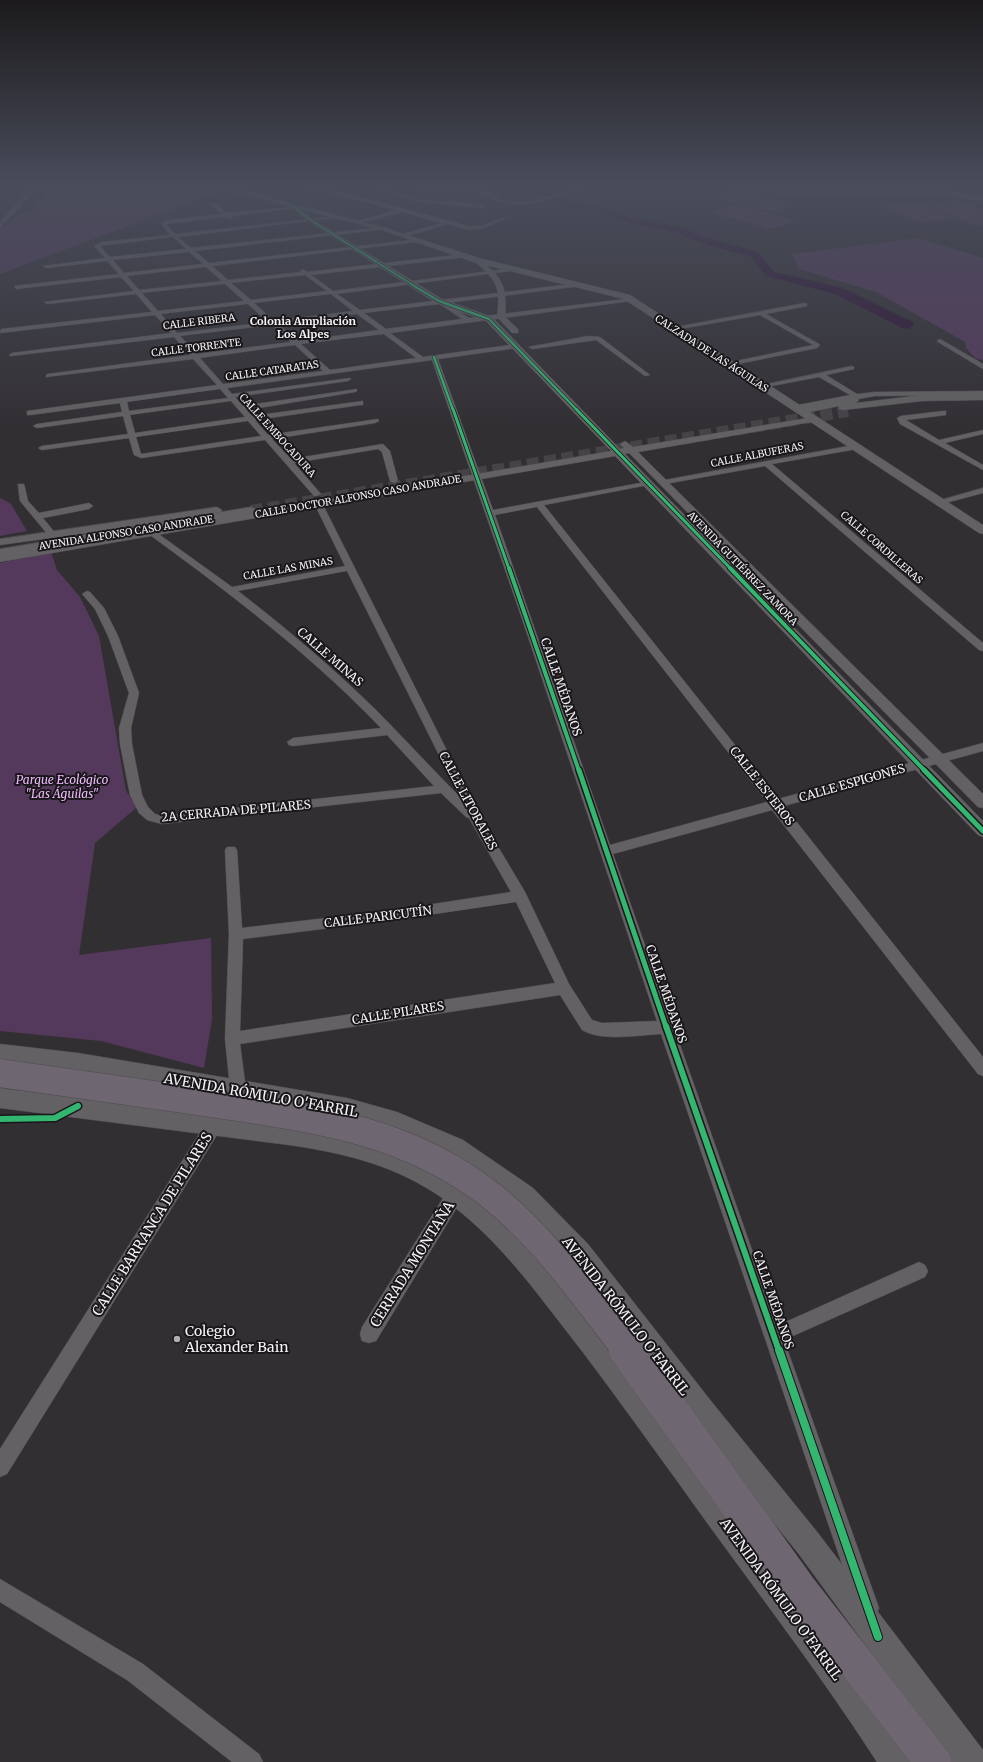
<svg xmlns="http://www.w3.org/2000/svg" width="983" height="1762" font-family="Merriweather,serif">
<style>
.green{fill:#55395c}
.water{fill:#2d1335}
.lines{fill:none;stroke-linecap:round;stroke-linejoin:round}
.river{fill:#2d1335;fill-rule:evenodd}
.secondary-tunnel{stroke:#464347;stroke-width:12;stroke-dasharray:12 5.5;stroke-linecap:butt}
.minor-casing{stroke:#4f4c4f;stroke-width:1}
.tertiary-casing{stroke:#4f4c4f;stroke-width:1}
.secondary-casing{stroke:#4f4c4f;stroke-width:1}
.minor{fill:#636163;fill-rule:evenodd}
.tertiary{fill:#636163;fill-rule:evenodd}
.secondary{fill:#636163;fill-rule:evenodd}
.motorway-bridge-far1-casing{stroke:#4f4c4f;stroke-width:29;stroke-linecap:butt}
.motorway-bridge-casing{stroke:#4f4c4f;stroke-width:36;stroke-linecap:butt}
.motorway-bridge-far1{stroke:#6e6670;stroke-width:28}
.motorway-bridge{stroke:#6e6670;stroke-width:36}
.cycleway-far6-casing{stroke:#19171a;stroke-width:3}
.cycleway-far5-casing{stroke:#19171a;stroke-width:3.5}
.cycleway-far4-casing{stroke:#19171a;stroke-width:4.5}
.cycleway-far3-casing{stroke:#19171a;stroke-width:6}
.cycleway-far2-casing{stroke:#19171a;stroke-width:8}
.cycleway-far1-casing{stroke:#19171a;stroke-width:9}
.cycleway-casing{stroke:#19171a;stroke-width:10}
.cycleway-far6{stroke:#33b770;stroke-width:2}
.cycleway-far5{stroke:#33b770;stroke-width:2.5}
.cycleway-far4{stroke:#33b770;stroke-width:3}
.cycleway-far3{stroke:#33b770;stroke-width:4}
.cycleway-far2{stroke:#33b770;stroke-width:5}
.cycleway-far1{stroke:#33b770;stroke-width:6}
.cycleway{stroke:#33b770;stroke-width:8}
.poi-dot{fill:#b1aeb2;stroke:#19171a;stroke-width:1.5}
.labels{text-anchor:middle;stroke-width:4;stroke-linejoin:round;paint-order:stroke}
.far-street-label{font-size:10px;fill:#f6f3f7;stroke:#19171a}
.far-neighbourhood-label{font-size:11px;font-weight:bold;fill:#f6f3f7;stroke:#19171a}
.street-label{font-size:12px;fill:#f6f3f7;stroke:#19171a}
.park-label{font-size:12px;font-style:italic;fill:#efbafd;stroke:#19171a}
.near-street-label{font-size:14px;fill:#f6f3f7;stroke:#19171a}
.near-poi-label{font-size:14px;fill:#f6f3f7;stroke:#19171a;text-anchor:start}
</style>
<rect width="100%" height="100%" fill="#322f33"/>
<g class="green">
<path d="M51 185H107L221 191 0 274V229L15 217 34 210 46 192 41 189V187Z"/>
<path d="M737 190 797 204 775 212 715 198Z"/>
<path d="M959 200 983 209V225L977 226 926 204Z"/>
<path d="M919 202 956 218 919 222 880 206Z"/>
<path d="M737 204 797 221 771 229 711 212Z"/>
<path d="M918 238 983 258V360L975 358 966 348 965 342 876 292 799 269 792 254Z"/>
<path d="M0 498 11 504 27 531 0 536Z"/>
<path d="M51 552 57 570 80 597 99 636 126 791 137 807 95 843 79 955 211 938 212 1019 204 1068 101 1041 0 1031V563Z"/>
</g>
<path class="water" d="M482 185H558L543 193 522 199 507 196Z"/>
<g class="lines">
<path class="river" d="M505 185H522L546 191 559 199 607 208 630 217 676 226 718 241 758 252 774 272 843 288 913 322 914 325 908 329 903 328 835 294 766 276 750 256 711 246 670 231 628 223 601 213 580 210 553 203 540 195 507 187Z"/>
<path class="secondary-tunnel" d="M251 511 848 411"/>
<g class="minor-casing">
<g id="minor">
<path d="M280 185 329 189 468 226H480L503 218 505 219 481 229 468 230 448 224 404 237 402 234 442 223 402 212 360 223 358 221 396 210 322 191Z"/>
<path d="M369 185H375L418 200 467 203 485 207 483 208 418 202Z"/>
<path d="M407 185H414L429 190 470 187 487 192 501 200 520 202 532 201 588 185H595L534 203 520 204 498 202 470 189 429 192Z"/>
<path d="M211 203H215L227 213 294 207 296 208 231 216 232 218 230 219 225 217 166 224 175 234 339 216 341 217 178 237 191 248 384 227 387 229 195 251 209 263 421 239 424 241 212 266 228 280 301 272 300 271 303 269 307 272 464 254 466 257 311 275 333 291 514 268 517 270 337 294 360 310 579 283 581 286 446 303 469 318 633 298 634 299 631 301 390 333 423 357 517 344 520 346 517 348 438 359 493 510 651 481V485H648L544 505 778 799 983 743V751L784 806 983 1057V1076L978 1074 772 810 613 854 778 1324 790 1320 919 1262 925 1265 928 1271 925 1277 784 1340 879 1608 876 1616 868 1619 860 1616 857 1608 661 1034C638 1035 602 1042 582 1030L560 995 240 1044 247 1097 245 1102 239 1104 233 1102 231 1097 225 1039 229 934 225 850 227 847H235L237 850 242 928 394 910 511 892 469 818 466 817 441 793 162 824 147 820 139 813 130 795 120 744 119 728 129 693 108 636 95 609 82 594 87 591 90 592 104 608 118 636 139 693 131 728 132 744 142 795 148 807 155 814 162 816 434 786 387 735 293 746 289 745 287 742 293 738 381 728C311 655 231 594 150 535L149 533 153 530 232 587 345 566 314 503 315 501H321L481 818 525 892 569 984 592 1020 602 1023 657 1021 518 607 432 360 227 388 232 394 350 378 351 379 348 381 235 397 243 406 357 389V391L355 392 247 410 252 416 363 401V405H360L255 420 268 435 378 419 379 421 375 423 272 439 291 459 383 444 390 451 398 481 394 483 390 481 382 452 378 449 294 463 321 494 317 496H314L265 440 141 458 134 455 129 438 42 450 38 448 42 446 128 434 123 416 37 428 33 426 37 424 122 412 120 403 30 415H27V411L217 385 193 359 46 377V375L48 374 190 355 174 337 10 356 9 355 12 353 171 333 155 315 0 333 1 329 152 312 136 294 47 304 44 302 134 291 121 277 16 289 14 286 119 274 107 261 46 268 43 266 105 258 94 246 101 242 170 235 161 223 167 220 222 214 211 205ZM173 237 186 249 110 257 100 246ZM189 252 203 264 124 273 113 260ZM206 267 222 281 139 290 127 276ZM305 275 327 291 251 300 231 283ZM225 284 244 301 158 311 142 293ZM331 294 353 311 274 321 254 303ZM248 304 268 322 177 333 161 314ZM440 304 462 319 386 329 364 313ZM357 314 379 330 298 341 278 324ZM272 325 291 342 197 354 180 336ZM384 334 416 358 330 370 301 344ZM295 345 323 371 223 384 200 358ZM220 389 228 398 129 411 127 402ZM231 401 245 417 135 433 130 415ZM248 421 261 436 141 454 136 437ZM537 507 767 802 610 845 495 515ZM347 571 460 797C431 768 404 738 375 709 332 667 286 628 238 591ZM516 902 555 983 240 1031 243 939 394 920Z"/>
<path d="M805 303 807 304V306L766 314 819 344 820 345 817 348 728 366 725 364 726 363 813 345 760 315 674 330 671 328Z"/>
<path d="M588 336 600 337 650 375 645 376 596 340 532 349 529 347Z"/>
<path d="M940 339 983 364V369L938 342 937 341Z"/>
<path d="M852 366 854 367V369L826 375 857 394 875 392 983 391V395L875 396 796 410 792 408 793 406 850 395 819 377 761 388 758 386Z"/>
<path d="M943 411H946V415L906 420 939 440 983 430V434L945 443 983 465V470L900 424 897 418 901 416Z"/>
<path d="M854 445 858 447 857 449 772 464 983 643V651L979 650 765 466 665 484 661 482 665 480Z"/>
<path d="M18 484H24L28 501 39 513 89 503 93 506 89 509 43 518 56 534 55 536H49L20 501Z"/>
<path d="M983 488V493L938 505 934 502Z"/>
<path d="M219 1115 225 1118 227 1123 225 1128 220 1130 7 1474 0 1477V1449L208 1120Z"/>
<path d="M456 1185 462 1187 464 1193 462 1199 376 1341 369 1343 362 1341 360 1334 362 1327 450 1187Z"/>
<path d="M0 1579 143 1664 259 1754 263 1762H232L127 1680 0 1602Z"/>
</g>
</g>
<g class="tertiary-casing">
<g id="tertiary">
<path d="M288 203H292L314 220 442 299 492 317 620 449 624 448 620 444 625 441 633 447 814 417 816 419 811 422 638 452 983 794V808L978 807 629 453 625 454 983 821V837L978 835 615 456 0 562V556L611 451 486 321 436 303 310 222 288 205Z"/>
<path d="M474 259C479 258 483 262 487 266 505 280 507 294 505 317L518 329V333H512L497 317C501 287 497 280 474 261Z"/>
<path d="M217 507 222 510 221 512 117 529 0 545V539Z"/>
</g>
</g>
<g class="secondary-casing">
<g id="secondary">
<path d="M34 185H40L0 228V222Z"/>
<path d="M128 185 238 189 386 228 479 258 630 295 803 407 854 397 859 400 856 403 922 395 983 394V400L922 401 843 410 839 409V406L810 412 983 525V534L979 533 624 299 473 262 382 230 238 193 131 187Z"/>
<path d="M710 185 808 191 939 190 983 197V201L939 193 789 194 732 190Z"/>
<path d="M251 507 255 509 257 511 255 513 0 557V549Z"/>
<path d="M0 1044 78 1053 347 1098 397 1112 463 1140 533 1188 588 1244 711 1401 818 1533 983 1750V1762H951L798 1553 691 1421 570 1262 517 1204 447 1156 395 1133 347 1118 78 1073 0 1062Z"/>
<path d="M0 1088 335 1131C380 1141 424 1156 462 1184 505 1215 540 1257 573 1298 614 1349 652 1401 691 1453 763 1552 839 1648 908 1750L912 1762H877C814 1664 742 1573 675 1478 635 1423 596 1368 554 1315 522 1273 488 1231 445 1200 398 1166 345 1153 289 1145L0 1108Z"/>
</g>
</g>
<use href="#minor" class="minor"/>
<use href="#tertiary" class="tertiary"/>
<use href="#secondary" class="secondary"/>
<g class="motorway-bridge-far1-casing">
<path id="motorway-bridge-far1" d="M0 1073C66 1082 131 1092 197 1101 303 1117 401 1126 489 1194 544 1237 585 1297 627 1351"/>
</g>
<g class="motorway-bridge-casing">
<path id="motorway-bridge" d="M627 1350 798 1588 933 1762"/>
</g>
<use href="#motorway-bridge-far1" class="motorway-bridge-far1"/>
<use href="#motorway-bridge" class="motorway-bridge"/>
<g class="cycleway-far6-casing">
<path id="cycleway-far6" d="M290 204 312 221 413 285"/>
</g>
<g class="cycleway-far5-casing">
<g id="cycleway-far5">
<path d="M411 284 439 301 489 319 577 410"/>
<path d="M434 357 453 410"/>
</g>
</g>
<g class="cycleway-far4-casing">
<g id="cycleway-far4">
<path d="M453 409 509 569"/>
<path d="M576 409 731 569"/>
</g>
</g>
<g class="cycleway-far3-casing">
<g id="cycleway-far3">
<path d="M509 568 579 771"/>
<path d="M730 568 925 771"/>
</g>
</g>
<g class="cycleway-far2-casing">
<g id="cycleway-far2">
<path d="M579 770 666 1027"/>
<path d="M924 770 983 831"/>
</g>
</g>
<g class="cycleway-far1-casing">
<g id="cycleway-far1">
<path d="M666 1026 779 1351"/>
<path d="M0 1119 55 1118 78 1106"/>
</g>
</g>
<g class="cycleway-casing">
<path id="cycleway" d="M779 1350 878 1637"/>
</g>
<use href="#cycleway-far6" class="cycleway-far6"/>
<use href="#cycleway-far5" class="cycleway-far5"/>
<use href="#cycleway-far4" class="cycleway-far4"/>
<use href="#cycleway-far3" class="cycleway-far3"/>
<use href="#cycleway-far2" class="cycleway-far2"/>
<use href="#cycleway-far1" class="cycleway-far1"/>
<use href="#cycleway" class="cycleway"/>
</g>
<linearGradient id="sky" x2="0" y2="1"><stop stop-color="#1c1a1c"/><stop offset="0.43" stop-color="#494d5b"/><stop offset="1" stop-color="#494d5b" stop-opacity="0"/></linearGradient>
<rect width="983" height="432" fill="url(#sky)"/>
<circle class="poi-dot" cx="177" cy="1339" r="4"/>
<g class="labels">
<g class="far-street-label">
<text transform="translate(199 321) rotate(-7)" y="4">CALLE RIBERA</text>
<text transform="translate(196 347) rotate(-7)" y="4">CALLE TORRENTE</text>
<text transform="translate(712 353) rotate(33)" y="4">CALZADA DE LAS ÁGUILAS</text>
<text transform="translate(272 370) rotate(-8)" y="4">CALLE CATARATAS</text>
<text transform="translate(278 435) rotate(48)" y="4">CALLE EMBOCADURA</text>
<text transform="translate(757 454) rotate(-11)" y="4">CALLE ALBUFERAS</text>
<text transform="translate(358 496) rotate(-10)" y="4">CALLE DOCTOR ALFONSO CASO ANDRADE</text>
<text transform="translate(126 532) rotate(-9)" y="4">AVENIDA ALFONSO CASO ANDRADE</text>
<text transform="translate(882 547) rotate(41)" y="4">CALLE CORDILLERAS</text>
<text transform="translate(288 568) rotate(-10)" y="4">CALLE LAS MINAS</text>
<text transform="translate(743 568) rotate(46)" y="4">AVENIDA GUTIÉRREZ ZAMORA</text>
</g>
<g class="far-neighbourhood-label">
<text x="303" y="325">Colonia Ampliación<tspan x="303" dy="13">Los Alpes</tspan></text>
</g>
<g class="street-label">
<text transform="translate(330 657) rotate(41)" y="4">CALLE MINAS</text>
<text transform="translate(561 687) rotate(71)" y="4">CALLE MÉDANOS</text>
<text transform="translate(852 783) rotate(-16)" y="4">CALLE ESPIGONES</text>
<text transform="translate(762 786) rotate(52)" y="4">CALLE ESTEROS</text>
<text transform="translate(468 801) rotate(62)" y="4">CALLE LITORALES</text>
<text transform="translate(236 811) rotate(-5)" y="4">2A CERRADA DE PILARES</text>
<text transform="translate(378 917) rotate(-7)" y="4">CALLE PARICUTÍN</text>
<text transform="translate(666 994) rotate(71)" y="4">CALLE MÉDANOS</text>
<text transform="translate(398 1013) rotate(-9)" y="4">CALLE PILARES</text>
<text transform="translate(773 1300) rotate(71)" y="4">CALLE MÉDANOS</text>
</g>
<g class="park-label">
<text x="62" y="784">Parque Ecológico<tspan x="62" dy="14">"Las Águilas"</tspan></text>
</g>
<g class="near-street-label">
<text transform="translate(261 1095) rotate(10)" y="5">AVENIDA RÓMULO O'FARRIL</text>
<text transform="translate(152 1224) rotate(-58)" y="5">CALLE BARRANCA DE PILARES</text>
<text transform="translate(412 1264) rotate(-58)" y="5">CERRADA MONTAÑA</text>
<text transform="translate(626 1316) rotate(52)" y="5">AVENIDA RÓMULO O'FARRIL</text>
<text transform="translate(781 1599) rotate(54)" y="5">AVENIDA RÓMULO O'FARRIL</text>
</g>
<g class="near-poi-label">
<text x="185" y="1336">Colegio<tspan x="185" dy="16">Alexander Bain</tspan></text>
</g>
</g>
</svg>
